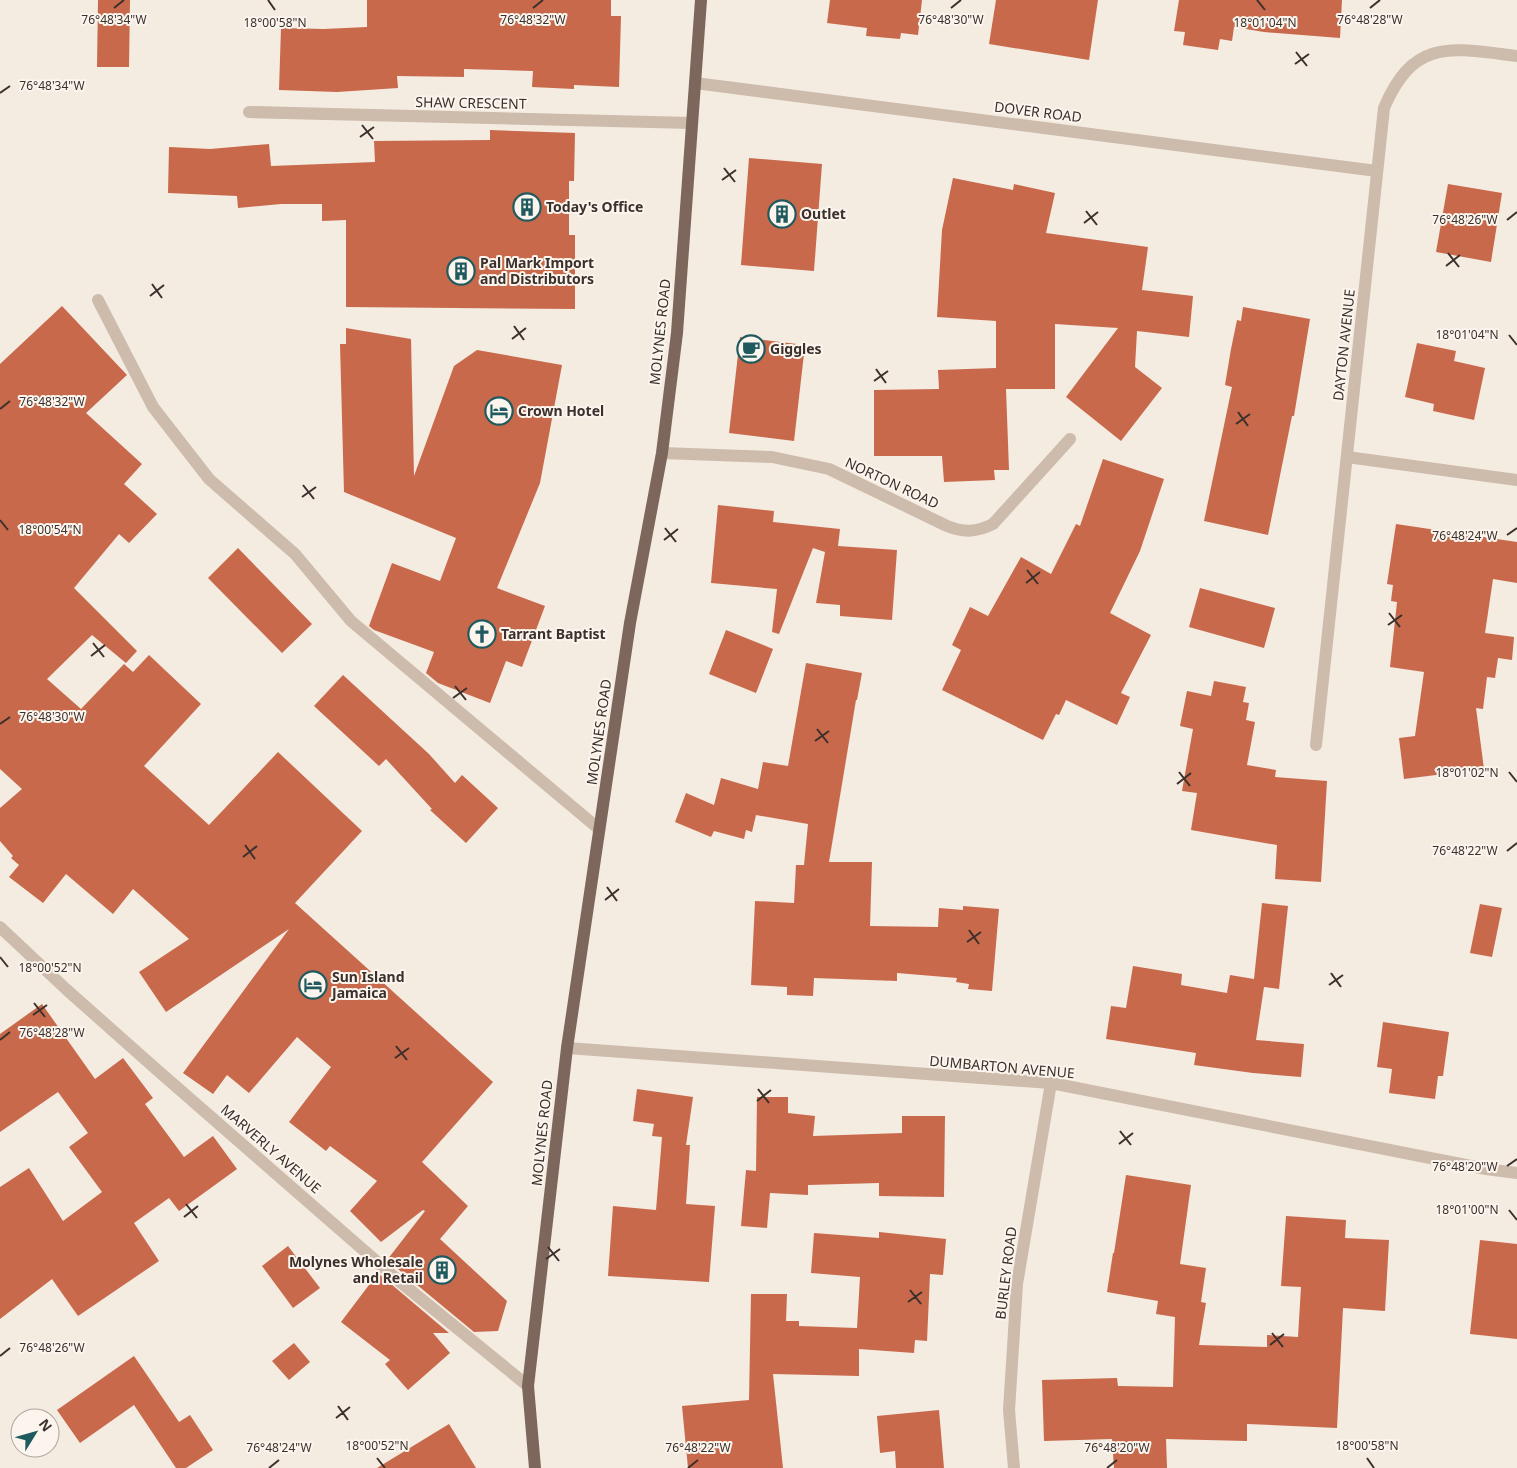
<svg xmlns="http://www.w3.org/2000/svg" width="1517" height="1468" font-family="'Noto Sans',sans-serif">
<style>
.building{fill:#c8694b}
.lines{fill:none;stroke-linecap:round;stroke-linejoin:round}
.minor{stroke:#cdbbac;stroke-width:12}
.major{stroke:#7d675c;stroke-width:12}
.ticks{fill:none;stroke:#3b302b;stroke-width:2}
.labels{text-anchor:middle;stroke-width:4;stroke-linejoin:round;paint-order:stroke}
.street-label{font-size:14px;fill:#3b302b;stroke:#fbf5ee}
.poi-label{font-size:14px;font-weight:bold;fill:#3b302b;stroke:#fbf5ee;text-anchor:start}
.ticks-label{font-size:12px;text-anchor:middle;fill:#3b302b;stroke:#fbf5ee;stroke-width:4;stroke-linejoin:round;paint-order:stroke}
</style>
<rect width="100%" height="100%" fill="#f4ebe1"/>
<g class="building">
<path d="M98 0H130L129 67H97Z"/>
<path d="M367 0H611V16H621L619 87 574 85V89L532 87 533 71 464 69V77L397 76 398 88 337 92 279 90 281 28 324 29 367 27Z"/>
<path d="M830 0H922L918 35 901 33 900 39 866 36 867 28 827 23Z"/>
<path d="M996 0H1098L1089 60 989 44Z"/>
<path d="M1179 0H1342L1340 38 1264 32 1234 27 1232 41 1220 39 1218 50 1183 45 1185 32 1174 31Z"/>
<path d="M490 130 575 133 574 181H569V235H575V309L346 307V220L322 221V204H281L238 208 237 196 168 193 169 147 210 149 269 144 271 166 375 162 374 141 490 140Z"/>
<path d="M749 158 822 164 814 271 741 265Z"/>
<path d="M953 178 1013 190 1014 184 1055 193 1046 233 1148 247 1142 290 1193 296 1189 337 1137 331 1135 367 1162 388 1121 441 1066 397 1118 328 1055 324V389H1006L1009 470H994L995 480 944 482 942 456H874V390L939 389 938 370 996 368V321L937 317 942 230Z"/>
<path d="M1448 184 1502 193 1491 262 1436 252Z"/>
<path d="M62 306 127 375 86 413 142 464 124 484 157 514 129 543 119 534 74 588 137 651 126 663 92 635 47 679 81 709 124 664 133 672 149 655 201 704 144 766 209 825 278 752 362 831 295 903 493 1082 422 1162 468 1206 440 1239 507 1301 498 1331 474 1332 387 1260 425 1211 423 1210 381 1242 350 1211 377 1181 330 1146 326 1151 289 1122 331 1067 297 1037 249 1093 227 1075 213 1094 183 1073 289 929 166 1012 139 972 189 939 133 889 113 914 66 874 43 903 9 877 19 865 11 858 13 856 0 841V808L22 789 0 769V364Z"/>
<path d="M1243 307 1310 319 1294 416H1292L1268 535 1204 521 1232 387 1225 385 1231 349 1237 320 1241 321Z"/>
<path d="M346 328 411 339 414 476 454 366 477 350 562 365 540 483 497 588 545 606 522 667 506 661 490 703 438 683 426 673 434 652 374 630 369 626 392 563 440 581 456 538 344 492 340 344H346Z"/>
<path d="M740 337 805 345 794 441 729 433Z"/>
<path d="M1417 343 1456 351 1454 361 1485 368 1474 420 1433 411 1434 404 1405 397Z"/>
<path d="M1103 459 1164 479 1140 551 1110 613 1151 635 1121 693 1130 697 1117 725 1066 700 1059 715 1056 714 1043 740 942 690 961 650 952 645 970 607 988 616 1021 557 1051 574 1076 524 1080 526Z"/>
<path d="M718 505 774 511 773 522 840 529 838 546 897 550 892 620 840 616V605L816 603 825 552 813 548 779 634 772 632 777 589 711 583Z"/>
<path d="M1396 524 1517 542V583L1493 579 1485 633 1514 637 1512 660 1498 658 1495 678 1487 677 1483 709 1476 708 1484 769 1404 779 1399 738 1415 736 1424 672 1390 667 1397 602 1391 601 1393 585 1387 584Z"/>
<path d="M238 548 312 624 282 653 208 578Z"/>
<path d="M1200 588 1275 608 1264 648 1189 627Z"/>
<path d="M726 630 773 649 756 693 709 674Z"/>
<path d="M806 663 862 673 857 700H856L829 862H872L870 926 938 927 939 908 963 910V906L999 909 992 991 968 989 969 984 956 982 957 978 897 973V981L814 978 813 996 787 995V987L751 985 755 901 794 903 796 865H804L808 824 756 815 752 832 746 830 744 839 714 831 711 837 675 822 686 793 714 805 721 778 758 789 763 762 788 766Z"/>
<path d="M343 675 429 754 455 783 462 775 498 808 466 843 430 810 432 809 386 759 379 766 314 706Z"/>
<path d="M1214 681 1246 687 1243 702 1249 703 1246 720 1255 722 1247 765 1276 770 1275 777 1327 781 1321 882 1275 879 1277 845 1191 830 1197 793 1182 791 1193 729 1180 726 1187 691 1211 696Z"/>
<path d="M1262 903 1288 906 1279 989 1264 987 1256 1040 1304 1044 1301 1077 1253 1073 1194 1065 1196 1053 1106 1039 1111 1006 1126 1008 1133 966 1182 974 1181 985 1227 993 1230 975 1254 979Z"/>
<path d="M1480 904 1502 908 1492 957 1470 953Z"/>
<path d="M42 1004 95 1079 123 1058 153 1098 145 1104 184 1157 213 1136 237 1169 179 1211 169 1198 134 1223 159 1261 78 1316 52 1279 0 1319V1187L29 1168 63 1221 102 1192 69 1147 88 1133 58 1092 0 1132V1034Z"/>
<path d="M1383 1022 1449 1032 1443 1076H1438L1435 1099 1389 1093 1392 1069 1377 1067Z"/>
<path d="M637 1089 693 1097 686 1145H690L686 1204 715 1206 709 1282 608 1276 613 1206 656 1210 662 1137 652 1136 654 1124 633 1121Z"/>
<path d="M757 1097H788V1113L815 1116 813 1136 902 1133V1116H945L944 1197 879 1196V1183L808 1185V1195L770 1193 767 1228 741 1226 746 1170 756 1171Z"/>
<path d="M1126 1175 1191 1185 1180 1264 1206 1268 1201 1302 1206 1303 1199 1345 1267 1347V1335L1298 1337 1301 1287 1281 1286 1286 1216 1346 1220 1345 1238 1389 1240 1385 1311 1343 1308 1337 1428 1247 1424V1441L1166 1439 1167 1468H1114L1112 1439 1044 1441 1042 1380 1117 1378 1118 1386 1173 1387 1175 1317 1156 1314 1158 1301 1107 1292 1113 1253H1114Z"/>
<path d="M879 1232 946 1239 943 1275 930 1274 927 1341 915 1340 914 1353 859 1349V1376L773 1374 783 1468H688L682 1406 749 1400 751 1294H787L786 1321H799V1326L857 1328 860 1277 811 1273 814 1233 879 1238Z"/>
<path d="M1480 1240 1517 1244V1339L1470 1334Z"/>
<path d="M288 1246 320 1288 293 1308 262 1266Z"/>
<path d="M378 1273 449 1333H433L450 1353 408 1390 385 1364 390 1360 341 1322Z"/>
<path d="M294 1343 310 1362 289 1380 272 1361Z"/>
<path d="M134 1356 179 1422 190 1415 213 1450 186 1468H176L134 1405 80 1443 57 1410Z"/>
<path d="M939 1410 944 1468H896L895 1451 880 1453 877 1416Z"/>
<path d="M449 1424 476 1468H377Z"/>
</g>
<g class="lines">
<g class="minor">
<path d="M695 83 1377 171"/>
<path d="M249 112 692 123"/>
<path d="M98 300 153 407 209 479 295 554 351 621 599 829"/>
<path d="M662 453 772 457 829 469 947 526C964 533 977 532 993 524L1070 439"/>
<path d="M1347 457 1517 480"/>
<path d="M1316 745 1384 108C1414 37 1452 48 1517 56"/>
<path d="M0 927 67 990 156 1069 399 1281 528 1386"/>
<path d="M567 1048 1051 1083 1486 1169 1517 1173"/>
<path d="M1014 1468 1009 1410 1017 1284 1051 1083"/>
</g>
<path class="major" d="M535 1468 528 1386 567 1048 630 623 662 453 677 333 701 0"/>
</g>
<path class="ticks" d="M268 0 275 10M1257 0 1265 10M114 8 124 0M533 8 543 0M951 8 961 0M1370 8 1380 0M1296 52 1307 66M1295 64 1309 54M0 93 10 86M362 125 373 139M360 137 374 127M724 168 735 182M722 180 736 170M1086 211 1097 225M1507 220 1517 212M1084 223 1098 212M1448 253 1459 267M1446 266 1460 255M152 284 162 298M150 296 164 285M514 326 524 340M1509 335 1517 345M512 339 526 328M876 369 886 383M874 381 888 371M0 409 10 401M1238 412 1248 426M1236 424 1250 414M303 485 314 499M302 497 316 487M0 520 8 530M665 528 676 542M1507 535 1517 528M664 540 678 529M1027 570 1038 584M1026 583 1040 572M1389 613 1400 627M1388 625 1402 615M93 643 104 657M91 656 105 645M455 686 466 700M453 698 467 688M0 724 10 717M817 729 828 743M815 741 829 731M1179 772 1190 786M1509 772 1517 782M1177 784 1191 773M245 845 255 859M1507 851 1517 843M243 857 257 846M607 887 617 901M605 900 619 889M969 930 979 944M967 942 981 932M0 957 8 967M1331 973 1341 987M1329 985 1343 975M34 1003 45 1017M33 1015 47 1005M0 1040 10 1032M396 1046 407 1060M395 1058 409 1048M758 1089 769 1103M757 1101 771 1090M1120 1131 1131 1145M1119 1144 1133 1133M1507 1166 1517 1159M186 1204 197 1218M1509 1210 1517 1220M184 1217 198 1206M548 1247 559 1261M546 1259 560 1249M910 1290 921 1304M908 1302 922 1292M1272 1333 1283 1347M1270 1345 1284 1334M0 1356 10 1348M338 1406 348 1420M336 1418 350 1407M377 1458 385 1468M1367 1458 1374 1468M269 1468 279 1460M688 1468 698 1460M1107 1468 1117 1460"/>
<defs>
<g id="building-ring" transform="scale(1.4375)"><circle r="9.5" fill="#fbf5ee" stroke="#1f5a5e" stroke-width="1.5"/><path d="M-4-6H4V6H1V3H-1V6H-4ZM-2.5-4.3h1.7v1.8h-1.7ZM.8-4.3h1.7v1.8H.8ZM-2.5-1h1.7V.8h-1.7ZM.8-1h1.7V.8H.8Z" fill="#1f5a5e"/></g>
<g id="cafe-ring" transform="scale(1.4375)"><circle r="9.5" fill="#fbf5ee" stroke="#1f5a5e" stroke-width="1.5"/><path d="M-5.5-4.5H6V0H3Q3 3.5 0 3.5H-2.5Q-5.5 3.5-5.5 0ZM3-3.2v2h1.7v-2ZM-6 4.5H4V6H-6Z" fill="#1f5a5e"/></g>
<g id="hotel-ring" transform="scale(1.4375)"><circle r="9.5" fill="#fbf5ee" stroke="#1f5a5e" stroke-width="1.5"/><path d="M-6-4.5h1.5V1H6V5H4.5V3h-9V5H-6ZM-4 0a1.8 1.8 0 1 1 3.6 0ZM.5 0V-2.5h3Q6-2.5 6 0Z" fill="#1f5a5e"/></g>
<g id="church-ring" transform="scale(1.4375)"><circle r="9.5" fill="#fbf5ee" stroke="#1f5a5e" stroke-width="1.5"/><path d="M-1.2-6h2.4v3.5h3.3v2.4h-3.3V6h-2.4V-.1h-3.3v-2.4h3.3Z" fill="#1f5a5e"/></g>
</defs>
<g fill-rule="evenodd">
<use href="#building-ring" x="527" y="207"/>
<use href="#building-ring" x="782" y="214"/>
<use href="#building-ring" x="461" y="271"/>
<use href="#cafe-ring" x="751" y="349"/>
<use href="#hotel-ring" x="499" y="411"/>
<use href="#church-ring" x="482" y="634"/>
<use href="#hotel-ring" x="313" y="985"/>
<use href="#building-ring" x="442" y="1270"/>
</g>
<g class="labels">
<g class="street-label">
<text transform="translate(471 103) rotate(1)" y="5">SHAW CRESCENT</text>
<text transform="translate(1038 112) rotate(7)" y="5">DOVER ROAD</text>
<text transform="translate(660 332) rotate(-84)" y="5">MOLYNES ROAD</text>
<text transform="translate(1344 345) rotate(-84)" y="5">DAYTON AVENUE</text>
<text transform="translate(892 483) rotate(25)" y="5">NORTON ROAD</text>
<text transform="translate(599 732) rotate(-82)" y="5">MOLYNES ROAD</text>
<text transform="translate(1002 1067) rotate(5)" y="5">DUMBARTON AVENUE</text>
<text transform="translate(542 1133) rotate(-84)" y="5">MOLYNES ROAD</text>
<text transform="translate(271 1149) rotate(41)" y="5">MARVERLY AVENUE</text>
<text transform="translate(1006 1273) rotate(-83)" y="5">BURLEY ROAD</text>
</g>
<g class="poi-label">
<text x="546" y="212">Today's Office</text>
<text x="801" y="219">Outlet</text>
<text x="480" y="268">Pal Mark Import<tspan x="480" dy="16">and Distributors</tspan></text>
<text x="770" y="354">Giggles</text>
<text x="518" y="416">Crown Hotel</text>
<text x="501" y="639">Tarrant Baptist</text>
<text x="332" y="982">Sun Island<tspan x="332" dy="16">Jamaica</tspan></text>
<text x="423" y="1267" text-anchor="end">Molynes Wholesale<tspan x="423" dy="16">and Retail</tspan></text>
</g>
</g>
<g class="ticks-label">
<text x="114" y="24">76°48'34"W</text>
<text x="533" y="24">76°48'32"W</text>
<text x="951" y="24">76°48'30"W</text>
<text x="1370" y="24">76°48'28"W</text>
<text x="275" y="27">18°00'58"N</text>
<text x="1265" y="27">18°01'04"N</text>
<text x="52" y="90">76°48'34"W</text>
<text x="1465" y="224">76°48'26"W</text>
<text x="1467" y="339">18°01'04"N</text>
<text x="52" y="406">76°48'32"W</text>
<text x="50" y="534">18°00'54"N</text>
<text x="1465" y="540">76°48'24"W</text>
<text x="52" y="721">76°48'30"W</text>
<text x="1467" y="777">18°01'02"N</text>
<text x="1465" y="855">76°48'22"W</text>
<text x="50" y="972">18°00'52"N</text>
<text x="52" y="1037">76°48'28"W</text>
<text x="1465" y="1171">76°48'20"W</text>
<text x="1467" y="1214">18°01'00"N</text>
<text x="52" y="1352">76°48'26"W</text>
<text x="377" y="1450">18°00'52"N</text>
<text x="1367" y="1450">18°00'58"N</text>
<text x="279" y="1452">76°48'24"W</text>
<text x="698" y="1452">76°48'22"W</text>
<text x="1117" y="1452">76°48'20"W</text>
</g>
<g transform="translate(35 1433) rotate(53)"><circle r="24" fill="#fbf5ee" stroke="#aea6a0"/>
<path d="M0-4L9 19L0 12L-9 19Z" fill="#1f5a5e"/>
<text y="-8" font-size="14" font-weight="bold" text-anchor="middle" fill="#3b302b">N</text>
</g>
</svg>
